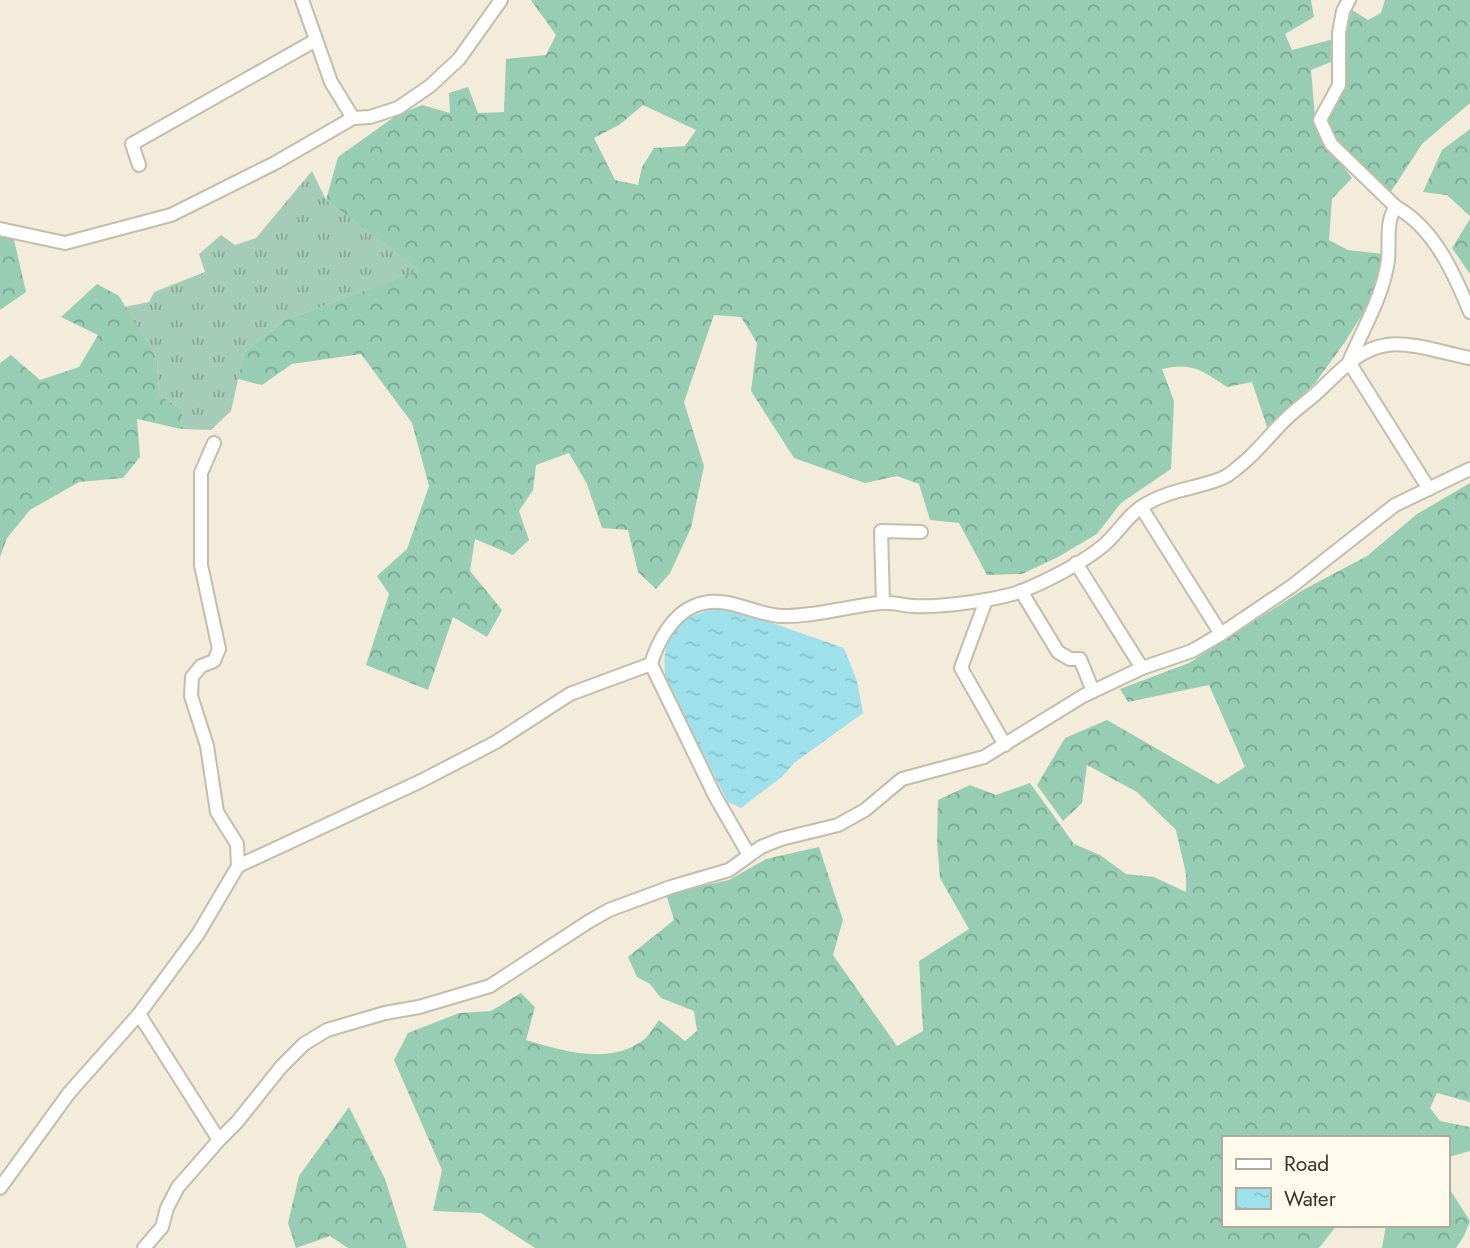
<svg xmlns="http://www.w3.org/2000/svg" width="1470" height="1248" font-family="Jost,sans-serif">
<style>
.grass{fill:url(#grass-tufts)}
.forest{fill:url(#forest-crowns);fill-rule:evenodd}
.water{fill:url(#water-ripples)}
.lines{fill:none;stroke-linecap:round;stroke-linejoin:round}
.street-casing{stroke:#c3bdac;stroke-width:16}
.street{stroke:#fff;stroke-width:12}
</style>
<defs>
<pattern id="grass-tufts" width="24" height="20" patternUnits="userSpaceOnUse" patternTransform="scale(1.75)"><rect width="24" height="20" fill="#a5ccb9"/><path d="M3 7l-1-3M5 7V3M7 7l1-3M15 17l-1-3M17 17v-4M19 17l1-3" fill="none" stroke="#87a697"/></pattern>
<pattern id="forest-crowns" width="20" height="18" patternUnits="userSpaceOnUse" patternTransform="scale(1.75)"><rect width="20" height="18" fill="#96cdb3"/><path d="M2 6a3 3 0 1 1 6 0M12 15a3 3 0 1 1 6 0" fill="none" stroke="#7ba792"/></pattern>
<pattern id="water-ripples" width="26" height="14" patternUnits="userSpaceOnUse" patternTransform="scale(1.75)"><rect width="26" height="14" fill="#9fe1ea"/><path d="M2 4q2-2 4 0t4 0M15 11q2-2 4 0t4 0" fill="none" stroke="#8ac2c9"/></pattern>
</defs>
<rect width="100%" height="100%" fill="#f3ecdb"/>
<path class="grass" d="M312 171 326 200 422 270 285 320 244 353 231 411 211 430 181 429 183 410 159 395 157 360 124 307 149 302 154 292 205 272 199 254 221 235 235 245 256 238Z"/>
<g class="forest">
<path d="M531 0H1311L1314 17 1285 34 1292 50 1334 39 1336 60 1311 70 1315 117 1323 140 1352 178 1332 199 1329 240 1348 250 1383 254 1370 302 1345 342 1315 383 1267 427 1252 382 1227 387C1202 370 1191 362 1162 369L1174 401 1171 469 1121 503 1097 534 1058 557 1022 574 987 575 959 523 930 520 919 484 897 476 865 483 794 458 751 391 757 343 741 317 714 315 684 402 704 466 691 528 670 573 656 589 638 572 628 530 602 528 587 484 569 453 536 465 533 490 519 511 529 540 513 555 475 539 470 571 502 610 487 637 453 617 428 690 366 665 389 594 377 576 407 549 429 486 412 423 361 354 292 364 262 385 238 379 244 353 285 320 421 270 326 200 338 157 397 115 422 105 450 113 449 93 468 87 478 113 504 112 506 59 546 55 556 35ZM643 105 696 130 685 146 654 148 642 167 638 185 615 180 594 138 619 125Z"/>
<path d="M1385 0H1470V103L1422 144 1388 196 1336 144 1323 121 1341 89 1343 39 1352 10 1368 20 1381 13Z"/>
<path d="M1470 129V216L1447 195 1423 192 1442 150Z"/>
<path d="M1470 219V274L1452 248Z"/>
<path d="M0 228 12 231 26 292 0 310Z"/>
<path d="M97 284 119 296 157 360 159 395 183 410 181 429 137 419 140 457 123 478 79 482 30 510 7 538 0 557V363L11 355 40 380 79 367 98 335 61 317Z"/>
<path d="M1470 483V1102L1437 1093 1430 1108 1440 1121 1470 1127V1151L1449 1157 1447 1161V1138H1223V1225H1337L1319 1248H535L481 1213 433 1211 442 1170 394 1060 408 1033 459 1013 491 1011 521 993 535 1007 526 1040C563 1051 608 1065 642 1041 649 1036 654 1027 659 1020L685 1041 697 1031 694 1011 661 998 650 984 637 977 628 957 674 920 666 894 729 880 766 859 819 847 843 920 833 955 897 1046 923 1031 919 961 969 929 940 878 937 842 938 800 970 785 996 795 1030 783 1074 844 1100 855 1126 874 1154 877 1186 892V874L1176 830 1137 792 1087 765 1082 803 1063 821 1037 785 1065 738 1107 720 1218 784 1245 767 1209 685 1128 702 1120 689 1189 663 1303 590 1367 556 1417 514Z"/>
<path d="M349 1107 385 1179 407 1248H348L330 1236 296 1248 288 1223 299 1176Z"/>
<path d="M1447 1185 1470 1221 1464 1236 1456 1248H1382L1386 1225H1447Z"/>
</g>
<path class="water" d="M726 607 844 648 857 681 863 713 794 763 782 777 741 808 728 802 666 681C658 634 681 613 726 607Z"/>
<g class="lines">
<g class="street-casing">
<g id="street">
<path d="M302 0 331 82 353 118"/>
<path d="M1349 0 1343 11 1339 33V85L1320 120 1331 144 1396 207C1434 228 1454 273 1470 312"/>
<path d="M139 165 132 144 316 40"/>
<path d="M1396 207C1385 221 1390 243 1388 260 1383 297 1363 328 1349 362L1429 489"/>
<path d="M0 229 65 243 171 215 275 163 353 118 370 117 398 108 430 86 459 59 501 0"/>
<path d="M1141 507 1221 634"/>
<path d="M1076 563 1142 668"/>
<path d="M1021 591 1058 652 1070 659H1080L1093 691"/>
<path d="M986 600 961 668 1005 745"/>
<path d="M883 603 881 531 921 532"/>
<path d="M749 855 715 796 651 664C657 643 672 615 694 606 726 593 750 614 781 616 814 617 848 606 881 603 891 602 901 605 912 606 937 608 999 600 1022 591 1047 581 1084 562 1104 545 1119 532 1128 514 1146 504 1172 489 1194 489 1220 479 1228 477 1236 469 1242 464 1257 452 1269 436 1282 423 1294 410 1310 400 1322 388 1341 370 1359 349 1387 345 1410 341 1447 354 1470 358"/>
<path d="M238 866 421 781 496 742 570 694 651 664"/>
<path d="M139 1014 219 1140"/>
<path d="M0 1188 69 1093 139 1014 198 934 238 866 237 844 217 812 207 746 191 696 192 677 201 666 214 661 219 649 201 565V473L214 443"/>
<path d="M144 1248 162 1227 167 1208 178 1187 219 1140 237 1122 281 1067 304 1044 327 1030 385 1013 419 1007 490 986 588 922 609 910 671 887 729 870 761 847 781 839 838 825 865 810 902 779 984 757 1083 696 1142 668 1192 651 1221 634 1292 586 1395 505 1470 469"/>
</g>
</g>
<use href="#street" class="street"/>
</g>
<rect x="1222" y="1136" width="228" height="91" fill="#fffaec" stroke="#afaba0" stroke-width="2"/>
<rect x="1236" y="1159" width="35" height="10" fill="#ffffff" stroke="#afaba0" stroke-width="2"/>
<text x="1284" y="1171" font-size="21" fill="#36342d">Road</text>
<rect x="1236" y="1188" width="35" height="21" fill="url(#water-ripples)" stroke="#afaba0" stroke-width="2"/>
<text x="1284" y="1206" font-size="21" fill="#36342d">Water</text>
</svg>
